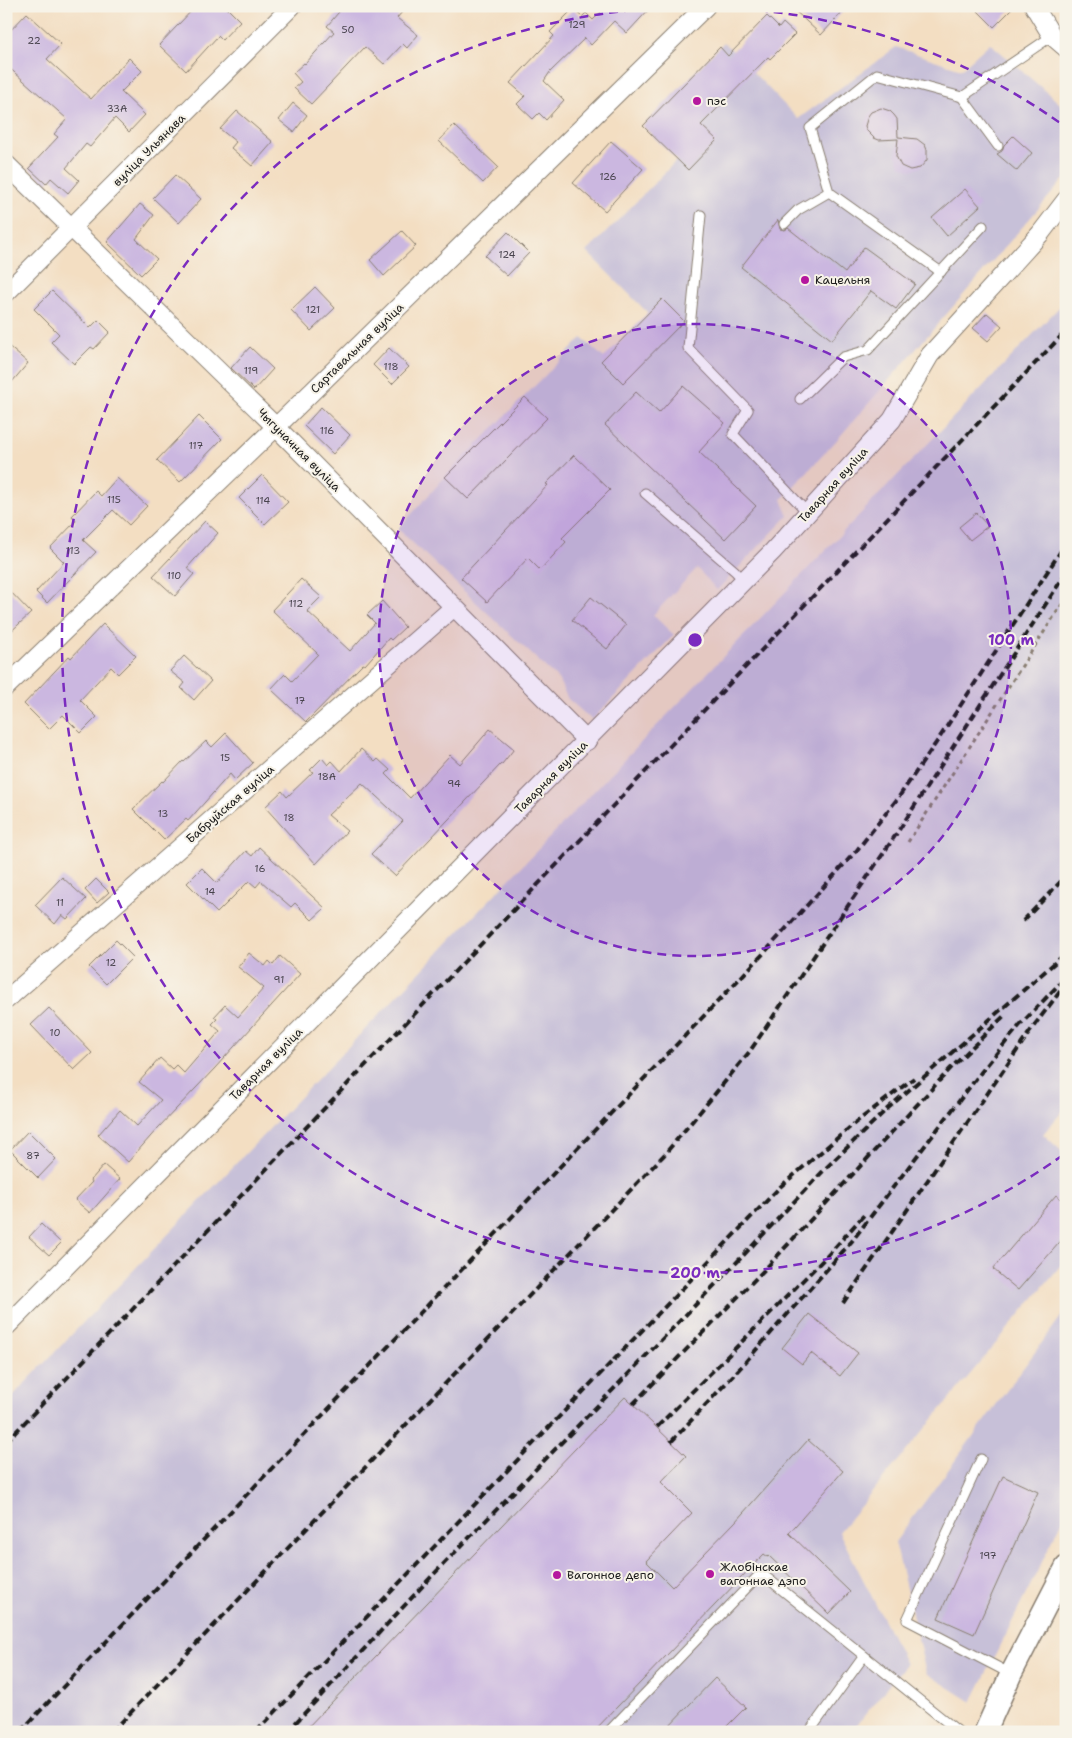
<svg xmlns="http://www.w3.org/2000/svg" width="1072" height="1738" font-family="'Shantell Sans',sans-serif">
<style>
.industrial{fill:#c7c0d8}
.building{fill:#cbb7e0}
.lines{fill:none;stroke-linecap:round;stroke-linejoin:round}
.service-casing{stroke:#887d6f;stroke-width:11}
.minor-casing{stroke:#887d6f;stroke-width:20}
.tertiary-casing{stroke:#887d6f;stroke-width:24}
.path{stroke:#887d6f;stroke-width:3;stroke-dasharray:4 4;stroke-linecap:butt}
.service{stroke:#fff;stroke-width:9}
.minor{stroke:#fff;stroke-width:18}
.tertiary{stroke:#fff;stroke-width:21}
.rail{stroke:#1c1c1c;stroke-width:4;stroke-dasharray:8 4;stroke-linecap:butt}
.ring{fill:none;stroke:#7b2cbf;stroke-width:2.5;stroke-dasharray:9 6}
.poi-dot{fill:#b5179e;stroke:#f7f3e8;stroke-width:2}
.labels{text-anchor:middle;stroke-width:4;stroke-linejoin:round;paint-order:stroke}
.number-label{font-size:10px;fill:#48434d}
.poi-label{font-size:12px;fill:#1c1c1c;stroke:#f7f3e8;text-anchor:start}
.street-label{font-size:12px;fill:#1c1c1c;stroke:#f7f3e8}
.centre{fill:#7b2cbf;stroke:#f7f3e8;stroke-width:2.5}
.ring-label{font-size:15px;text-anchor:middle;font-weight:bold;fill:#7b2cbf;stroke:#f7f3e8;stroke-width:4;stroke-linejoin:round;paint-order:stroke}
</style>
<rect width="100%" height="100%" fill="#f7f3e8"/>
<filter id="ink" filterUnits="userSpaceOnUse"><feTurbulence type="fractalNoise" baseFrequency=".02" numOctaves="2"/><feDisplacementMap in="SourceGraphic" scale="10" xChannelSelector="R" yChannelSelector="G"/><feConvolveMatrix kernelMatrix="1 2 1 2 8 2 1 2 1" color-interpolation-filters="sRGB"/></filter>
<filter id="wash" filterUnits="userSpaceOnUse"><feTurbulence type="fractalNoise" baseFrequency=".0096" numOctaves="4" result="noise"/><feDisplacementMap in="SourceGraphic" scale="20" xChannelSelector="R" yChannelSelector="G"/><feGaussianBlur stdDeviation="1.12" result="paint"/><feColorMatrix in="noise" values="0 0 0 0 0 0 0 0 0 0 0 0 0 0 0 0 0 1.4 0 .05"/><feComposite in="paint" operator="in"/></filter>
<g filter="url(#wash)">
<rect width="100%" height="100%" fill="#f3dec2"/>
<g class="industrial">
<path d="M724 42 798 119 896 47 961 69 990 43 1066 109V177L835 442 782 499 788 516 717 590 697 568 653 615 674 635 592 720 568 699 558 679 398 529 445 477 582 338 604 358 648 313 587 252 677 160 643 126Z"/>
<path d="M1066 300V1107L1043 1134 1066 1155V1259L839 1532 906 1664 851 1732H6V1403Z"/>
<path d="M1066 1310V1514L972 1702 926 1673 895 1542Z"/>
</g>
<g id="blocks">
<g class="building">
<path d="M196 6H225L240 21 222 40 218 36 186 71 159 45Z"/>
<path d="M344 6H407L397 18 418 35 407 48 403 44 384 64 365 47 311 104 294 88 301 82 293 73 304 63 305 64 334 32 327 26Z"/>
<path d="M599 6H652L627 33 614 21 591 45 585 38 550 72 544 81 564 100 546 120 539 113 533 119 517 104 525 96 510 83 554 36 550 32 573 9 582 17 586 13 593 20 603 10Z"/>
<path d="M790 6H848L821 35Z"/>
<path d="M973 6H1015L994 27Z"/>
<path d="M27 13 61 44 47 59 91 99 129 58 142 71 121 92 145 115 129 132 115 118 90 147 86 144 66 168 79 180 68 193 51 178 46 184 29 168 58 137 54 134 67 119 6 65V35Z"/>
<path d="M767 16 779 28 783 23 795 34 770 59 768 57 701 125 717 140 688 170 643 126 720 47 728 56Z"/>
<path d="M293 103 307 115 294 132 279 120Z"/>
<path d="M881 108 890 111 894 115 897 119 898 137 917 139 925 145 927 150V160L920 168 910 170 901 166 896 156 898 139 879 140 874 138 867 131 865 126 868 116 871 112Z"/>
<path d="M237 111 273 142 252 166 231 148 236 142 220 129Z"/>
<path d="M454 125 498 167 483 183 439 141Z"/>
<path d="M1013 136 1032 153 1017 171 997 154 1002 151 1004 145Z"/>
<path d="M611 141 643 169 605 211 573 183Z"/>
<path d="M175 175 201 199 179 223 153 198Z"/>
<path d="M965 189 980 206 947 236 932 218Z"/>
<path d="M140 204 154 215 136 239 157 259 141 275 107 242Z"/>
<path d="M778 220 780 229 785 230 788 228 845 273 864 247 915 284 896 309 871 291 832 340 741 267Z"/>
<path d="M402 231 416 246 384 276 370 260Z"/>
<path d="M508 232 529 253 507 276 485 256Z"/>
<path d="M315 287 335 308 311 331 291 310Z"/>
<path d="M52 291 90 328 98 320 110 332 94 349 91 347 74 364 51 342 59 334 34 309Z"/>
<path d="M662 299 684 321 623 383 601 361Z"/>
<path d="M987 313 1002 326 988 341 973 328Z"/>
<path d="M6 344 28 363 6 389Z"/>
<path d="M250 347 273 369 254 390 231 368Z"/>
<path d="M389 348 409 367 392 384 373 365Z"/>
<path d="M683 386 725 423 699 452 756 506 725 539 605 425 636 392 659 413Z"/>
<path d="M525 397 547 418 468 499 445 477Z"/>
<path d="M321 407 350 435 333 454 304 426Z"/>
<path d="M199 416 222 439 180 482 157 460Z"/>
<path d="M574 455 610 490 562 538 566 542 540 570 528 558 487 602 461 578 548 485 546 484Z"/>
<path d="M262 475 288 502 265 524 239 498Z"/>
<path d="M117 478 147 506 129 525 113 510 83 540 96 552 47 603 36 592 64 562 50 548 76 521 72 516 96 491 101 496Z"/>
<path d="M976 513 988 526 970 540 959 527Z"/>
<path d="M205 521 218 533 187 568 194 574 175 596 153 576Z"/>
<path d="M301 579 321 597 307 611 350 651 375 623 367 615 382 601 405 627 391 640 389 638 365 665 363 664 306 722 271 689 285 674 292 681 318 654 272 610Z"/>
<path d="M6 587 31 613 6 636Z"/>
<path d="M591 597 626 625 607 649 572 620Z"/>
<path d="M103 624 136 656 118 674 111 667 80 700 97 717 81 733 63 715 49 729 24 704 69 656 71 658Z"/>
<path d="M184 656 211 681 194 700 181 688 185 683 170 671Z"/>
<path d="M490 729 514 749 502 764H501L395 876 371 854 403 821 362 783 328 815 347 831 316 864 265 807 282 791 287 797 313 772 310 770 322 758 328 765 332 761 341 771 361 749 375 762 378 759 390 770 386 774 410 798 450 755 460 764Z"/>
<path d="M226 733 253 763 235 780 230 774 188 821 186 819 164 840 133 809 162 781 163 782 183 761 184 762 206 741 212 747Z"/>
<path d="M259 847 325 908 312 920 295 903 291 907 261 881 256 887 249 881 217 913 187 883 202 868 217 883 246 851 252 856Z"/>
<path d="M62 877 86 899 67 919 62 915 55 924 35 905Z"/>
<path d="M96 879 109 892 97 903 85 890Z"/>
<path d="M116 940 133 957 106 984 89 967Z"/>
<path d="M249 953 265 966 269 961 273 965 280 956 300 974 215 1068 158 1128 128 1162 98 1135 120 1110 137 1126 161 1100 139 1082 160 1058 172 1069 176 1065 184 1073 220 1031 212 1024 217 1019 214 1017 225 1005 238 1017 264 988 238 967Z"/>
<path d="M49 1008 92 1053 74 1070 31 1025Z"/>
<path d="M28 1131 56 1159 38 1178 10 1150Z"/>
<path d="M104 1165 120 1179 90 1213 75 1200 92 1182 91 1180Z"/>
<path d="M1056 1195 1066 1203V1235L1018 1290 993 1269Z"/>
<path d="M41 1224 61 1243 49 1255 29 1237Z"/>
<path d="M809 1314 858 1353 840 1376 811 1353 802 1364 782 1348Z"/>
<path d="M625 1397 686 1456 661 1482 692 1513 646 1561 672 1587 735 1522 808 1440 843 1471 789 1533 850 1592 829 1614 769 1556 768 1557 764 1554 593 1732H303Z"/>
<path d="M1003 1476 1038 1492 974 1634 938 1618Z"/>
<path d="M715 1678 746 1707 721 1732H663Z"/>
</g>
</g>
</g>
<g filter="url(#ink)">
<use href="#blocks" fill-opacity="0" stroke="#887d6f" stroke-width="1"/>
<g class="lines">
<g class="service-casing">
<g id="service">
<path d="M962 97 998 146"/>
<path d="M829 192 810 128 877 74 962 97 1052 36"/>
<path d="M701 215 688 348 748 410 733 434 808 513"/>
<path d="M784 224 798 210 829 192 941 272"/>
<path d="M800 399 843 357 868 350 983 226"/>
<path d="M645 493 735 571 744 581"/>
<path d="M981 1459 907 1620 1011 1674"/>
<path d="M608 1732 761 1573 959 1732"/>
<path d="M809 1732 864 1656"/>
</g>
</g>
<g class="minor-casing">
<g id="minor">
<path d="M1034 6 1052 36 1066 48"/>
<path d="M6 164 276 427 587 741"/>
<path d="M6 293 292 6"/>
<path d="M6 687 276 427 706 6"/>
<path d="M6 1000 454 607"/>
<path d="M6 1327 773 551 892 420 930 355 1040 234 1066 200"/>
</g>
</g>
<g class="tertiary-casing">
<path id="tertiary" d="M985 1732 1011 1674 1066 1567"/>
</g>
<path class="path" d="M908 842 1066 598"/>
<use href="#service" class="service"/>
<use href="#minor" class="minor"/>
<use href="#tertiary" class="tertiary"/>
<g class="rail">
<path d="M1023 921 1066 876"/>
<path d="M843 1303 1036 1023 1062 989"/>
<path d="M633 1404 768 1266 952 1067 1006 1014"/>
<path d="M657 1427 828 1255 864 1215"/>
<path d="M6 1442 1066 331"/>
<path d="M671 1442 741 1367 852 1241 982 1071 1020 1025 1066 977"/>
<path d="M20 1732 764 953 857 850 898 798 938 740 1066 543"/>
<path d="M112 1732 664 1155 710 1100 750 1051 895 836 1066 573"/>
<path d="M256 1732 780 1187 855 1123 914 1078"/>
<path d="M287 1732 431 1577 737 1262 826 1168 886 1110 1066 953"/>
</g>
</g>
</g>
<circle cx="695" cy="640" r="316" fill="#7b2cbf" fill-opacity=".12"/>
<g class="ring">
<circle cx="695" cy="640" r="316"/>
<path d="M1063 1155A633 633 0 1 1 1063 125"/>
</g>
<g class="poi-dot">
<circle cx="697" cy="101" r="5"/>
<circle cx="805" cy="280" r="5"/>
<circle cx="710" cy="1574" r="5"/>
<circle cx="557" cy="1575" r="5"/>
</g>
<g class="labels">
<g class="number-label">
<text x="577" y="28">129</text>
<text x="348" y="33">50</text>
<text x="34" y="44">22</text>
<text x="117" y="112">33А</text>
<text x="608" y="180">126</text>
<text x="507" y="258">124</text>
<text x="313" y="313">121</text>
<text x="391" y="370">118</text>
<text x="251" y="374">119</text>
<text x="327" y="434">116</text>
<text x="196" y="449">117</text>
<text x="114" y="503">115</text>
<text x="263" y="504">114</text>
<text x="73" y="554">113</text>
<text x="174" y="579">110</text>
<text x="296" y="607">112</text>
<text x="300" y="704">17</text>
<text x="225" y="761">15</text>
<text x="327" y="780">18А</text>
<text x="454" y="787">94</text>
<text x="163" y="817">13</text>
<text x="289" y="821">18</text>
<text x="260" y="872">16</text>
<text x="210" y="895">14</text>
<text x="60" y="906">11</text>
<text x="111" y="966">12</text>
<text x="279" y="983">91</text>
<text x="55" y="1036">10</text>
<text x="33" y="1159">87</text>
<text x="988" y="1559">197</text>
</g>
<g class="poi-label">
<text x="707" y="105">пэс</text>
<text x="815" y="284">Кацельня</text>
<text x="720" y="1571">Жлобінскае<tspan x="720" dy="14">вагоннае дэпо</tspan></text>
<text x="567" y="1579">Вагонное депо</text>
</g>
<g class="street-label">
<text transform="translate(149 150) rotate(-45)" y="4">вуліца Ульянава</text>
<text transform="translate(357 348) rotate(-44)" y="4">Сартавальная вуліца</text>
<text transform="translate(299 450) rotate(45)" y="4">Чыгуначная вуліца</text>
<text transform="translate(833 485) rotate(-48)" y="4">Таварная вуліца</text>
<text transform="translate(551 777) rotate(-45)" y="4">Таварная вуліца</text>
<text transform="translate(230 804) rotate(-41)" y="4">Бабруйская вуліца</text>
<text transform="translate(266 1064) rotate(-45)" y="4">Таварная вуліца</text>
</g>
</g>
<circle cx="695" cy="640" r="8" class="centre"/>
<g class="ring-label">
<text x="1011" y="645">100 m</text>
<text x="695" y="1278">200 m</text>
</g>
<rect width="1072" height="1738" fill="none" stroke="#f7f3e8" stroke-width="25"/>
</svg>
